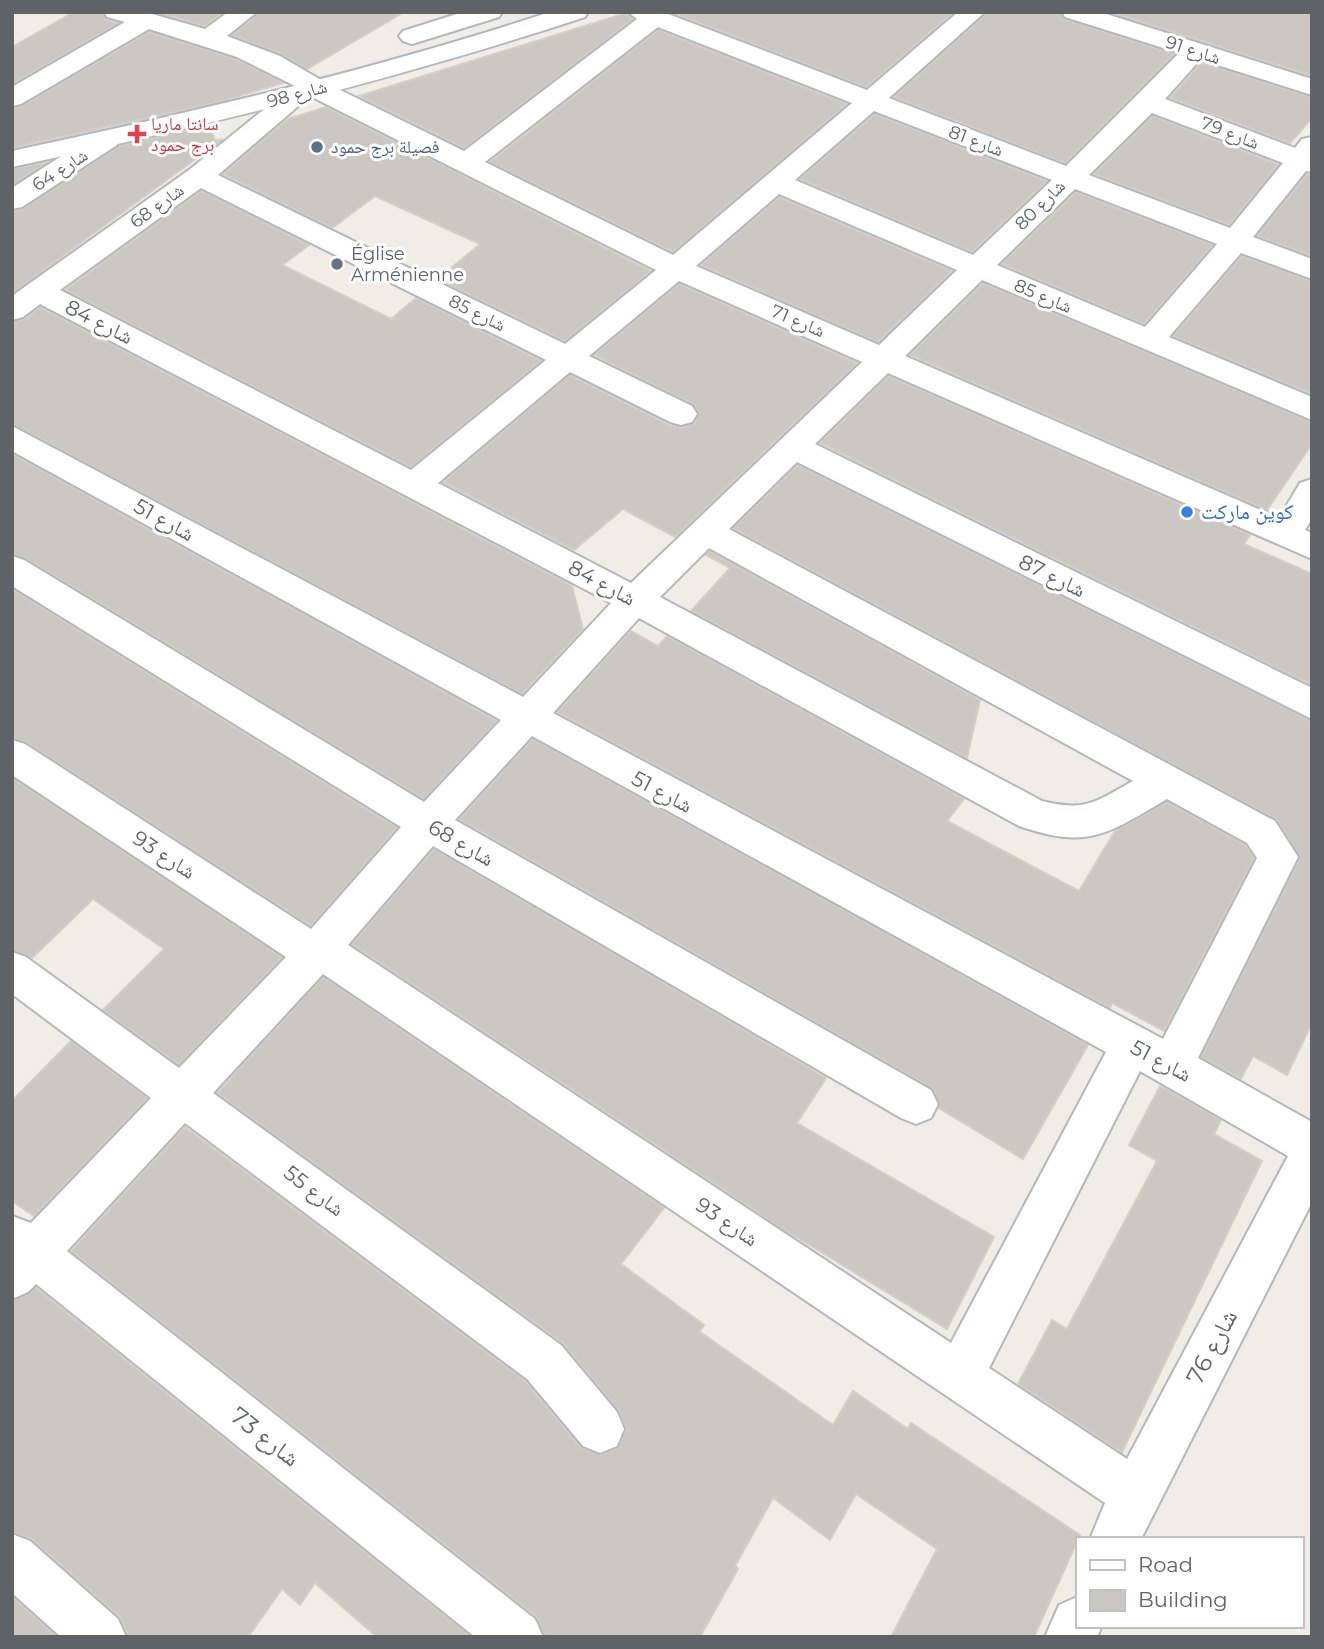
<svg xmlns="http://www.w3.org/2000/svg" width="1324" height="1649" font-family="Montserrat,'Noto Naskh Arabic',sans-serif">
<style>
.building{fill:#cbc8c3;stroke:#d4cfc5;stroke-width:2}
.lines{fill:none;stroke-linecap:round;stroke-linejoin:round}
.minor-casing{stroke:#b4b7bb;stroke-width:4}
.tertiary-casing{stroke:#b4b7bb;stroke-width:4}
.minor{fill:#fff;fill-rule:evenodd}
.tertiary{fill:#fff;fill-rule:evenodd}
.health-dot{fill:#e0444e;stroke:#fff;stroke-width:2.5}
.service-dot{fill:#5c6f8a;stroke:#fff;stroke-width:2.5}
.worship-dot{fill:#6b7280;stroke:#fff;stroke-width:2.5}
.shop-dot{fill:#3f7fe0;stroke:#fff;stroke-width:2.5}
.labels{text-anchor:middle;stroke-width:6;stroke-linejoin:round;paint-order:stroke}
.far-street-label{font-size:18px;fill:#5e6367;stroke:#fff}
.far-health-label{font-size:18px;fill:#be3a42;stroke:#fff;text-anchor:start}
.far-service-label{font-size:18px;fill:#4e5e75;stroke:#fff;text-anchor:start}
.far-worship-label{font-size:18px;fill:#5b616d;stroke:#fff;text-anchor:start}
.street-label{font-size:21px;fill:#5e6367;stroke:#fff}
.shop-label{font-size:21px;fill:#366cbe;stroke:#fff;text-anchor:start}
.near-street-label{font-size:24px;fill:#5e6367;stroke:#fff}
</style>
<rect width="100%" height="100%" fill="#f0ede7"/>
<g class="building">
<path d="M74 12H102L106 20 118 23 12 84V47Z"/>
<path d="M156 12H223L204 26Z"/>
<path d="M260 12H404L307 69 281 54 232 35Z"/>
<path d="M671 12H954L866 87Z"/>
<path d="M988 12H1060L1064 19 1174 54 1065 163 894 97Z"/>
<path d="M1110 12H1312V76Z"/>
<path d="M626 13 633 19 464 148 359 96Z"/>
<path d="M658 30 847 104 673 252 490 162Z"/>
<path d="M149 32 236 59 283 83 215 103 12 148V108L22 106Z"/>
<path d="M1201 63 1312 97V118L1290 143 1170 98Z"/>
<path d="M326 107 651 271 565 341 438 279 480 244 375 196 332 228 223 174 288 119Z"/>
<path d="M875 114 1047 181 972 252 800 179Z"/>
<path d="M1153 116 1274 163 1279 164 1229 225 1094 174Z"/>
<path d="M214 124 209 127 215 141 223 139 12 293V212L23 209 119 146Z"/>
<path d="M47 162 12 185V169Z"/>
<path d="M1307 174 1312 176V256L1257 236Z"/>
<path d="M201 191 309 245 282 265 391 319 416 298 541 361 411 467 65 290Z"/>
<path d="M1076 192 1213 245 1144 324 1002 264Z"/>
<path d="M779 197 952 271 878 342 701 265Z"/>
<path d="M1242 256 1312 281V394L1173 336Z"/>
<path d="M983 283 1312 422V444L1267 510 910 355Z"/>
<path d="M679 284 857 363 675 537 623 509 574 550 443 482 570 375 669 425 682 428 694 423 699 413 693 404 594 355Z"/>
<path d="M40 307 572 586 583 629 522 694 12 424V322L25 319Z"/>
<path d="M889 376 1250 535 1244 544 1312 574V685L820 443Z"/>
<path d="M12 454 497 721 424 799 25 558 12 554Z"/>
<path d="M798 465 1312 721V1023L1287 1075 1253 1056 1241 1079 1201 1057 1300 858 1277 820 733 528Z"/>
<path d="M709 551 980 700 967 758 691 611 730 568 706 555Z"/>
<path d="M12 589 397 828 311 926 26 742 12 738Z"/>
<path d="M631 631 658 646 667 636 964 799 947 821 1079 891 1115 831 1167 802 1245 845 1254 858 1164 1031 1112 1003 1110 1008 557 712Z"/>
<path d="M533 739 1088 1045 1023 1159 939 1108 940 1103 932 1088 459 819Z"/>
<path d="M12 778 282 957 179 1065 103 1010 164 949 93 899 32 958 12 950Z"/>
<path d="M434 849 826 1078 797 1123 994 1237 947 1329 780 1227 352 944Z"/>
<path d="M323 977 664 1208 621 1264 704 1325 700 1332 833 1425 853 1391 908 1429 911 1423 1080 1535 1034 1637H891L937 1549 856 1494 830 1540 773 1498 735 1566 738 1569 700 1637H545L537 1617 71 1251 185 1127 525 1381 581 1448 601 1455 619 1447 626 1430 619 1411 563 1343 217 1093Z"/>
<path d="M71 1041 147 1098 34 1216 12 1201V1101Z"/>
<path d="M1160 1086 1221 1120 1214 1134 1262 1161 1122 1452 1018 1384 1052 1320 1067 1329 1157 1161 1129 1145Z"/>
<path d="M36 1288 471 1637H377L315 1583 300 1605 282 1589 248 1637H128L120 1617 32 1539 12 1532V1301Z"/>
<path d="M12 1597 57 1637H12Z"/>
</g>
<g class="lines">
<g class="minor-casing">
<g id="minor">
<path d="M104 12H145L205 29 228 12H257L227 36 280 56 326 83 464 151 637 19 628 12H663L867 90 958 12H985L889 98 1066 166 1186 46H1204L1208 51 1165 99 1295 148 1302 139 1312 137V172L1306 171 1253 237 1312 259V279L1241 253 1169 337 1312 397V420L982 280 905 356 1279 518 1300 483 1312 479V519L1305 530 1312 533V559L888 373 815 444 1312 688V719L797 462 729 529 1275 821 1298 857 1198 1058 1312 1122V1202L1141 1539H1090L1105 1503 323 974 213 1093 561 1345 617 1412 624 1429 617 1446 600 1453 583 1446 527 1379 185 1123 67 1251 535 1619 543 1637H475L36 1284 28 1292 12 1299V1216L31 1223 151 1098 12 994V952L26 957 179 1068 286 957 12 775V740L25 744 311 929 401 827 12 586V556L24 560 424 802 501 720 12 451V426L523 697 611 603 40 304 23 317 12 320V296L189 170 289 89 297 87 237 57 149 29 21 104 12 106V87L125 22 107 17ZM658 27 852 103 673 255 485 162ZM310 96 656 270 565 344 218 175ZM874 111 1052 180 973 255 795 180ZM1152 113 1283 163 1230 228 1089 175ZM201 188 546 360 411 470 60 290ZM1075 189 1217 244 1145 327 997 265ZM779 194 957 270 879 345 696 266ZM679 281 862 362 631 583 438 483 570 372 670 422 681 425 692 422 697 414 692 406 589 356ZM709 548 1133 781C1095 802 1086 812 1042 801L660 597ZM639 618 1019 826C1089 850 1107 834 1167 799L1247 843 1257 858 1163 1039 553 713ZM532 736 1106 1052 951 1343 348 945 433 846 901 1118 916 1124 931 1118 938 1104 931 1090 455 820ZM1140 1071 1288 1156 1127 1459 989 1368Z"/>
<path d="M107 131 117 133 120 139 117 145 22 207 12 209V188L97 133Z"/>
<path d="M12 1534 30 1541 118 1619 126 1637H61L12 1593Z"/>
<path d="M1077 1597V1626H1102L1097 1637H1045L1059 1605Z"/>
</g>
</g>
<g class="tertiary-casing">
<g id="tertiary">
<path d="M463 12H502L499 17 412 44 403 41 399 36 403 31Z"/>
<path d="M550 12H588L585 17C397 79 206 126 12 167V151C194 112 374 70 550 12Z"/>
<path d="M1062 12H1100L1312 79V95L1065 17Z"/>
</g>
</g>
<use href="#minor" class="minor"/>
<use href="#tertiary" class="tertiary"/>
</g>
<path class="health-dot" d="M133.5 123.5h7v7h7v7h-7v7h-7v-7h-7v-7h7z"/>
<circle class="service-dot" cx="317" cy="147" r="7"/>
<circle class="worship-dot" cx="337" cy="264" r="7"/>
<circle class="shop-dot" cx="1187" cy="512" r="7"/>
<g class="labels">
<g class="far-street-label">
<text transform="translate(1193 50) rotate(18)" y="6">شارع 91</text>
<text transform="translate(297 94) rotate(-15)" y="6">شارع 98</text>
<text transform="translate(1230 133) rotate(21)" y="6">شارع 79</text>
<text transform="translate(976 141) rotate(21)" y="6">شارع 81</text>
<text transform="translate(60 170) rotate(-33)" y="6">شارع 64</text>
<text transform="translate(1040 205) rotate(-45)" y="6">شارع 80</text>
<text transform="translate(157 206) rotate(-36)" y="6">شارع 68</text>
<text transform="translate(1043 296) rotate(23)" y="6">شارع 85</text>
<text transform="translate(477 313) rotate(26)" y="6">شارع 85</text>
<text transform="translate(798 321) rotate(23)" y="6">شارع 71</text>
</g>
<g class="far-health-label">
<text x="151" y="130">سانتا ماريا<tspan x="151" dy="21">برج حمود</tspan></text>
</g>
<g class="far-service-label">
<text x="331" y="153">فصيلة برج حمود</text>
</g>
<g class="far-worship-label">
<text x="351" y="260">Église<tspan x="351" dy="21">Arménienne</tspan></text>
</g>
<g class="street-label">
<text transform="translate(99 322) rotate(27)" y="7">شارع 84</text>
<text transform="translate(164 520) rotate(29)" y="7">شارع 51</text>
<text transform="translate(1052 576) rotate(26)" y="7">شارع 87</text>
<text transform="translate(602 583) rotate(28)" y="7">شارع 84</text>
<text transform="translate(662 792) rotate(28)" y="7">شارع 51</text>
<text transform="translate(461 843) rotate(30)" y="7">شارع 68</text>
<text transform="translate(164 855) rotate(33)" y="7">شارع 93</text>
<text transform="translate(1161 1061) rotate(28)" y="7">شارع 51</text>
<text transform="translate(314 1191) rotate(37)" y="7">شارع 55</text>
<text transform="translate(727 1222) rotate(34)" y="7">شارع 93</text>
</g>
<g class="shop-label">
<text x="1201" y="519">كوين ماركت</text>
</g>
<g class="near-street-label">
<text transform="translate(1212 1347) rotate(-62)" y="8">شارع 76</text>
<text transform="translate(265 1437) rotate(38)" y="8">شارع 73</text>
</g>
</g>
<rect width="1324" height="1649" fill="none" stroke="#5e6367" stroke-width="28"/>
<rect x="1076" y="1537" width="228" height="91" fill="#ffffff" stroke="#bfc1c2" stroke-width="2"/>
<rect x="1090" y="1560" width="35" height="10" fill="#ffffff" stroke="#bfc1c2" stroke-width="2"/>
<text x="1138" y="1572" font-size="21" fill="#5e6367">Road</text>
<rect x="1090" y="1590" width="35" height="21" fill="#cbc8c3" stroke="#bfc1c2" stroke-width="2"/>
<text x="1138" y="1607" font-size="21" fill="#5e6367">Building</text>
</svg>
